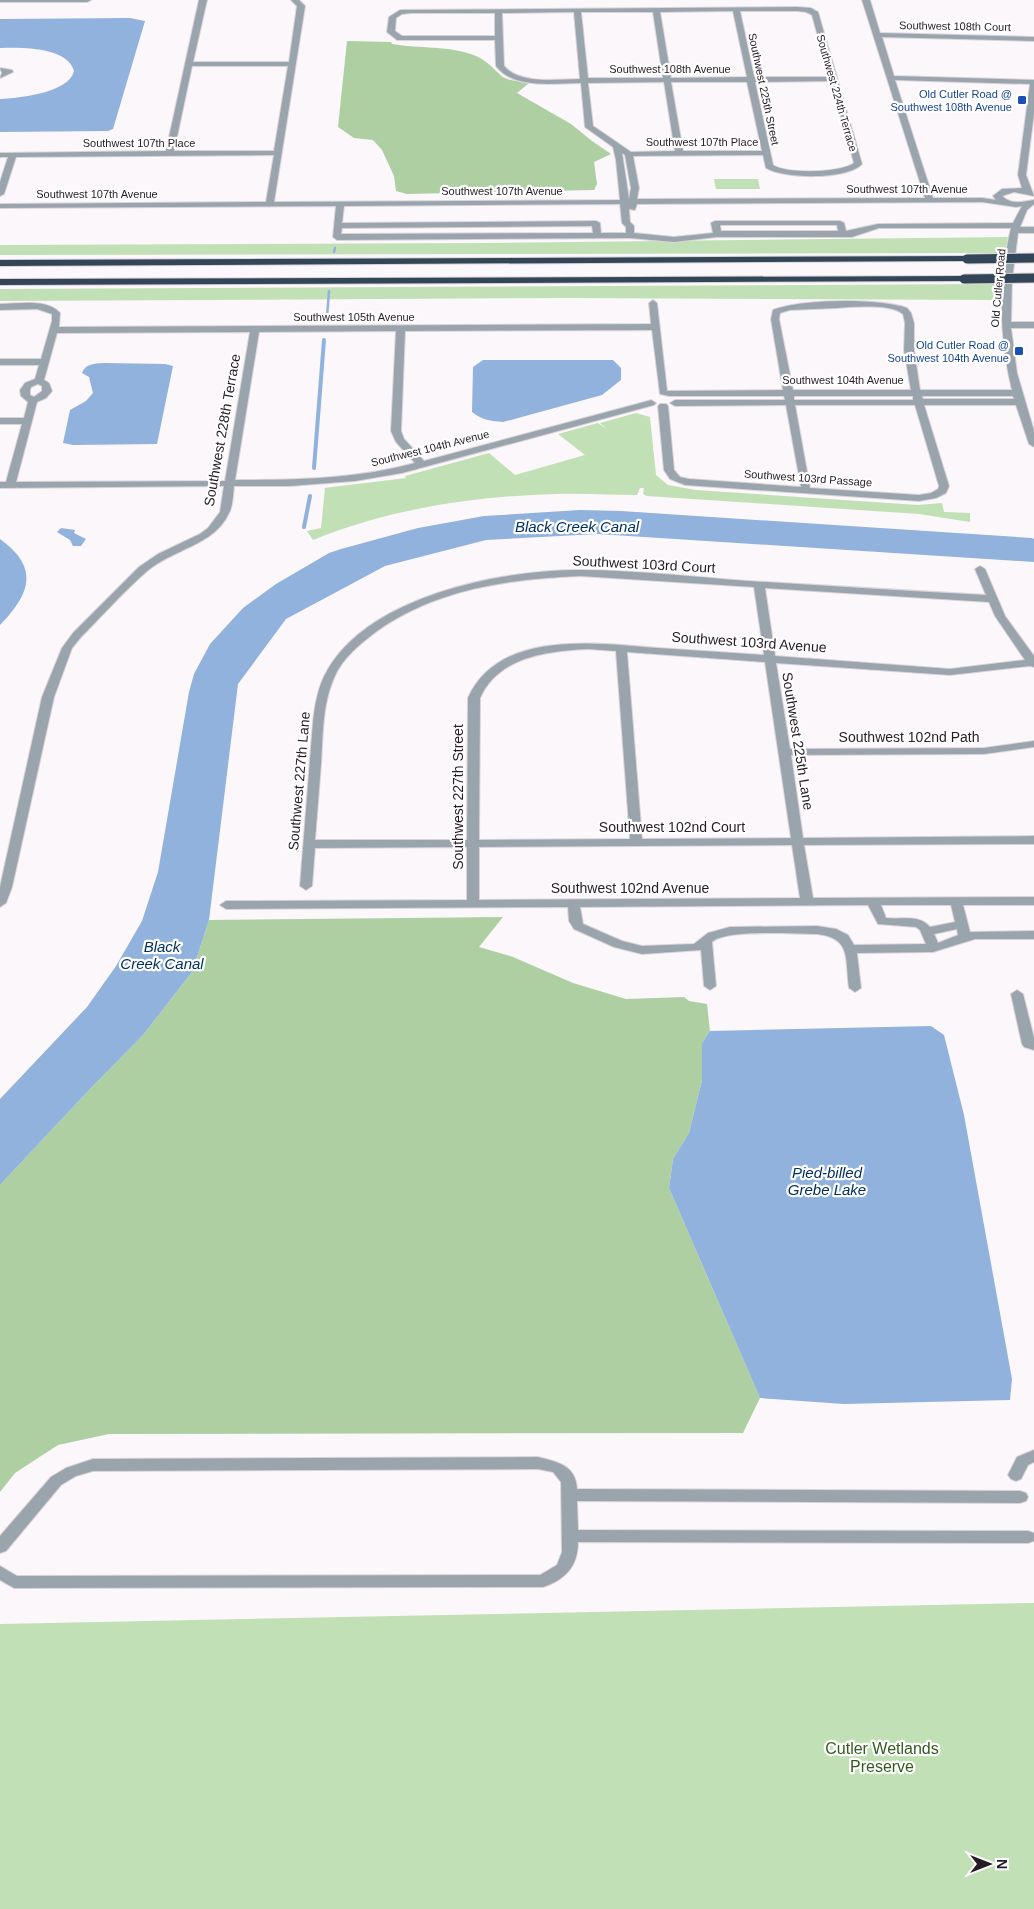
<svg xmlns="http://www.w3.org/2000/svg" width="1034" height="1909" font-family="Helvetica,sans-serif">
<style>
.green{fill:#c1e0b5}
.forest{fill:#aecfa1}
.water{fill:#90b2dc}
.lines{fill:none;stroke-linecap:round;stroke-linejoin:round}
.stream-far1{stroke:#90b2dc;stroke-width:2.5}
.stream{stroke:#90b2dc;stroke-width:4}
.minor-casing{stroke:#dad4d9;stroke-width:2}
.highway-casing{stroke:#dad4d9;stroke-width:2}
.minor{fill:#9aa4ad;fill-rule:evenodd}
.highway{fill:#324658;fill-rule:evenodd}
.highway-bridge-casing{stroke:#dad4d9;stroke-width:11;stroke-linecap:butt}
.highway-bridge{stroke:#324658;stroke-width:9}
.transit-dot{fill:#1a4fb4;stroke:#fff;stroke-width:2}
.labels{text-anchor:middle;stroke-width:4.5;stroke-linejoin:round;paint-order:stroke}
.far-street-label{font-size:11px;fill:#251c25;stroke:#fff}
.far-transit-label{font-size:11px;fill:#164399;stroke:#fff;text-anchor:end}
.street-label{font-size:14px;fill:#251c25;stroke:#fff}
.water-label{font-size:15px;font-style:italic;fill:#003062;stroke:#fff}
.near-park-label{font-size:16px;fill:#335b1d;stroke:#fff}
</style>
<rect width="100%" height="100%" fill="#fcf7fb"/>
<g class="green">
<path d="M714 179H758L760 189H716Z"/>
<path d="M1008 237 1005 253 0 255V245L486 243Z"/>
<path d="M1001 284 998 300 569 298 0 301V289Z"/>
<path d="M636 413 650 417 656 475 668 485 696 490 918 505 942 503 944 512 970 513V522L919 514 647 496 643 494 644 488H640L637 495C610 495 583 493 556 494 474 496 389 509 313 540L307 531 321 528 325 489 324 488 406 478 405 476 489 453 515 475 585 455 558 434 598 423 607 429 600 423Z"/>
<path d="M1034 1603V1909H0V1624Z"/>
</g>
<g class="forest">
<path d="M347 41 391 42 392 44C420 49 449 45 476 56 488 61 494 70 503 77 509 81 522 81 529 83L517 93 571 124 592 141 611 154 594 162 597 184 594 190 407 194 396 191 394 176 382 150 373 140 354 138 338 127Z"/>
<path d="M503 917 479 947 513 957 573 983 626 999 684 997 689 1001 707 1004 710 1031 702 1043V1080L689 1133 673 1159 669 1188 760 1398 743 1433 109 1434 58 1445 15 1473 0 1492V1185L90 1089 144 1034 192 972 209 920Z"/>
</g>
<g class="water">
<path d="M130 18 145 21 113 129 108 131 0 132V99C19 98 69 93 74 71 68 47 21 47 0 48V19Z"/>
<path d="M483 360H613L621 368V380L602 395 503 422C491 421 482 420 472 412L473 367Z"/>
<path d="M104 363 165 364 173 366 157 444 73 445 63 443 70 410 86 401 93 393 89 377 82 373C86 363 94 364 104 363Z"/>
<path d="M580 510 621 511 1032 538 1034 539V562L598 534 486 540 385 566 286 619 238 684 209 920 192 972 144 1034 90 1089 0 1185V1099L87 1007 116 966 142 921 158 872 189 692 194 674 210 644 243 608 276 584 329 553 341 549 418 528 484 516Z"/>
<path d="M61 528 75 530 74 533 86 539 81 546H73L70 540 57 532Z"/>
<path d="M0 539C40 568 30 594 0 625Z"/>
<path d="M931 1026 944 1035 964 1115 1012 1379 1010 1400 844 1404 760 1398 669 1188 673 1159 689 1133 702 1080V1043L710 1031Z"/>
</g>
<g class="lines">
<g class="stream-far1">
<path d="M334 252 335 248"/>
<path d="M327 317 329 291"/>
</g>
<g class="stream">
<path d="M314 468 324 340"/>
<path d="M304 527 310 496"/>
</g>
<g class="minor-casing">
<g id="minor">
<path d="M0 0H91L87 2H0Z"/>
<path d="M199 0H207L193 62H289L297 6 291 0H299L305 6 274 202 620 200 616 160 613 147 585 127 581 83C554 83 514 90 496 66L495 40H397L387 32 389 17 400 10 797 7 811 8 818 12 862 164C847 180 784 179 766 168L763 155 633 156 639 188 637 199 925 198 862 0H870L880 33 1034 37V41L882 37 894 76 1034 80V113L1026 175 1034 196 1014 192 1002 196C1012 205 1021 202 1034 200V204L1027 210 1020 227H1034V233H1018L1012 280 1011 322H1034V328H1011L1017 373 1034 431V447L1029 444 1016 405H924L949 486 946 493 936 498 919 501 685 485 670 479 664 470 658 406 660 404H666L668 406 674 470 680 477 689 479 801 487 786 405 675 406 670 403 675 400H785L784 396H669L660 394 652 330 405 331 401 431 404 439 424 461 648 401 651 400 656 403 654 405 402 473 355 481 290 486H234C233 494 233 506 229 513 214 546 172 549 146 572 123 592 102 616 81 637L72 648 54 697 12 887 6 903 0 907V887L42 697 62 648 73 633 139 567 158 554 200 534 208 528 220 512 224 486 0 488V482H6L22 424H0V418H24L28 402 21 396 20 390 25 383 35 379 39 365H0V359H41L52 321V314L37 309 0 310V304C19 304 46 298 60 313L59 327 651 324 649 303 653 300 657 303 667 391 783 390 771 319 773 310C801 299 878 298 907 308L911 313 914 323V350L920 390H1012C999 336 998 282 1011 228H879L852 237H717L674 242 630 238 337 240 333 237 336 206 0 208V204L266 202 274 155 16 157 4 194 0 196V182L8 157H0V153L166 151ZM733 11 747 77 671 78 660 12ZM740 11H797L806 12 812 15 829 77H754ZM574 12 580 79C558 79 520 85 504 66L502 13ZM581 12H653L663 78H588ZM411 13H495V36H402L395 31 396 18 402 14ZM192 66H288L274 151H174ZM895 80 1030 84 1018 175 1022 188 1002 189 993 196 996 200 982 198H933ZM831 81 854 163C840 173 787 174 773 165L755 82ZM664 82 675 151 631 152 593 126 588 83ZM671 82H747L762 151H683ZM622 153 625 155 631 188 629 199ZM982 202 1016 207 1022 206 1013 223 878 224 846 231 844 223 840 221H715L711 223 713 233 674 237 634 233V226L630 222 629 209 635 210 637 204ZM620 204 622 223 626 227V233H601L600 223 596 221 342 223 344 206ZM720 225H837L838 231H721ZM592 226 593 233 341 234 342 228ZM837 308C854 307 890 303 903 314L905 323 904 350 911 390H793L779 319 780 313 790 310ZM396 331 391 431 396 442 415 463C357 479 295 480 235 480L259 332ZM250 332 225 481 16 482 37 402 46 398 52 391 49 383 44 380 57 333ZM38 384 42 386V391L34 397 30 395V390L31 387ZM794 396H913V400H794ZM922 396H1013L1014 399H923ZM795 405H915L939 486 938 489 931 493 919 495 810 488Z"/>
<path d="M0 68 12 70 13 72 0 78 2 73Z"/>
<path d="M980 566 985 569 1005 616 1034 656V667L1030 666 950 675 776 663 790 749 984 748 1034 741V747L984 754 791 755 803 838 1034 836V844L804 845 813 898 1034 897V905H963L970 932 1034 931V939H975L933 952 857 953 861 988 855 992 849 988C845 959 852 938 817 934 795 934 726 929 712 942L716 986 710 990 704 986 701 950 642 954 614 947 574 929 569 921 568 907 226 909 220 905 226 901 467 900V847L315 848 312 886 306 890 300 886 313 722C315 704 318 686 327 671 369 596 500 570 580 570 636 570 693 577 749 581 828 586 907 591 986 595L975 569ZM580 576 754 587 764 655C729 653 693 650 658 648 597 643 499 629 468 698L467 840H315C317 815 319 790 321 764 323 736 322 705 334 678 342 658 360 644 377 631 437 589 508 579 580 576ZM765 588 989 602 995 616 1025 660 950 669 775 656ZM588 649 616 651 630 839 479 840 480 698C498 657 547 651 588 649ZM627 652 765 662 791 838 642 839ZM792 845 800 898 479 900V847ZM868 905 878 924 916 927 920 930 926 944 854 945 848 935 836 929 817 926 730 927 708 933 694 944 642 946 622 941 583 924 580 907ZM881 905H951L955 922 930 927C919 914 902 920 886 918ZM957 929 958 935 938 943 934 934Z"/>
<path d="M1017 990 1023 994 1034 1038V1050L1024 1047 1022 1044 1011 994Z"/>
<path d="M1034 1450V1462L1028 1465 1021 1479 1016 1481 1011 1479 1008 1475 1017 1457Z"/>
<path d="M538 1457C557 1462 576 1465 577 1489L1020 1491 1026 1493 1028 1497 1026 1501 1020 1503 577 1501 578 1530 1028 1531 1034 1533V1541L1028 1543 578 1542C578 1566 565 1580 543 1587L14 1588 0 1580V1566L17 1576 540 1575 557 1565 562 1552 561 1482 553 1472 538 1469 93 1471 76 1476 61 1485 6 1551 0 1553V1536L51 1477 66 1468 93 1459Z"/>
</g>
</g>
<g class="highway-casing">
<g id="highway">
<path d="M967 256 971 257V261L0 266V260Z"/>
<path d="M964 276 968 277 969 279 968 281 0 285V279Z"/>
</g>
</g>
<use href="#minor" class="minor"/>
<use href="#highway" class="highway"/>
<g class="highway-bridge-casing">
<g id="highway-bridge">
<path d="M967 259 1034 258"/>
<path d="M964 279 1034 278"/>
</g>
</g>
<use href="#highway-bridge" class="highway-bridge"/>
</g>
<g class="transit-dot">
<rect x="1017" y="95" width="10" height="10" rx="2.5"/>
<rect x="1014" y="346" width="10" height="10" rx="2.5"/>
</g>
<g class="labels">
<g class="far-street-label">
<text transform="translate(955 26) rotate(1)" y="4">Southwest 108th Court</text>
<text x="670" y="73">Southwest 108th Avenue</text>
<text transform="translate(764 89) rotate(78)" y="4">Southwest 225th Street</text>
<text transform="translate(837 93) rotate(74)" y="4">Southwest 224th Terrace</text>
<text x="702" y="146">Southwest 107th Place</text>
<text x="139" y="147">Southwest 107th Place</text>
<text x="907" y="193">Southwest 107th Avenue</text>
<text x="502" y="195">Southwest 107th Avenue</text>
<text x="97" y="198">Southwest 107th Avenue</text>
<text transform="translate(998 288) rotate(-85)" y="4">Old Cutler Road</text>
<text x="354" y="321">Southwest 105th Avenue</text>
<text x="843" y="384">Southwest 104th Avenue</text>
<text transform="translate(430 448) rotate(-14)" y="4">Southwest 104th Avenue</text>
<text transform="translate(808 478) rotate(4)" y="4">Southwest 103rd Passage</text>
</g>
<g class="far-transit-label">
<text x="1012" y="98">Old Cutler Road @<tspan x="1012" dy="13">Southwest 108th Avenue</tspan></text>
<text x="1009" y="349">Old Cutler Road @<tspan x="1009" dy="13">Southwest 104th Avenue</tspan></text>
</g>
<g class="street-label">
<text transform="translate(222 430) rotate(-80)" y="5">Southwest 228th Terrace</text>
<text transform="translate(644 564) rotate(3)" y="5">Southwest 103rd Court</text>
<text transform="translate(749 642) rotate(4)" y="5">Southwest 103rd Avenue</text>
<text x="909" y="742">Southwest 102nd Path</text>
<text transform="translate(798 741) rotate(81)" y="5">Southwest 225th Lane</text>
<text transform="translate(299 781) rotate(-85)" y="5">Southwest 227th Lane</text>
<text transform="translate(458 797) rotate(-90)" y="5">Southwest 227th Street</text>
<text x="672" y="832">Southwest 102nd Court</text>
<text x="630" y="893">Southwest 102nd Avenue</text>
</g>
<g class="water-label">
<text x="577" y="532">Black Creek Canal</text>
<text x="162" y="952">Black<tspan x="162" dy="17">Creek Canal</tspan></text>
<text x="827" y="1178">Pied-billed<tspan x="827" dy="17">Grebe Lake</tspan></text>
</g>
<g class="near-park-label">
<text x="882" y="1754">Cutler Wetlands<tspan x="882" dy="18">Preserve</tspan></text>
</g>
</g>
<g transform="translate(989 1864) rotate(90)" stroke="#ffffff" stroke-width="4" paint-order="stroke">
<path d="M0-4L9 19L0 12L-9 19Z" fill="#251c25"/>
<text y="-8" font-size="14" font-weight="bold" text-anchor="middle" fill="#251c25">N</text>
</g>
</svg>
